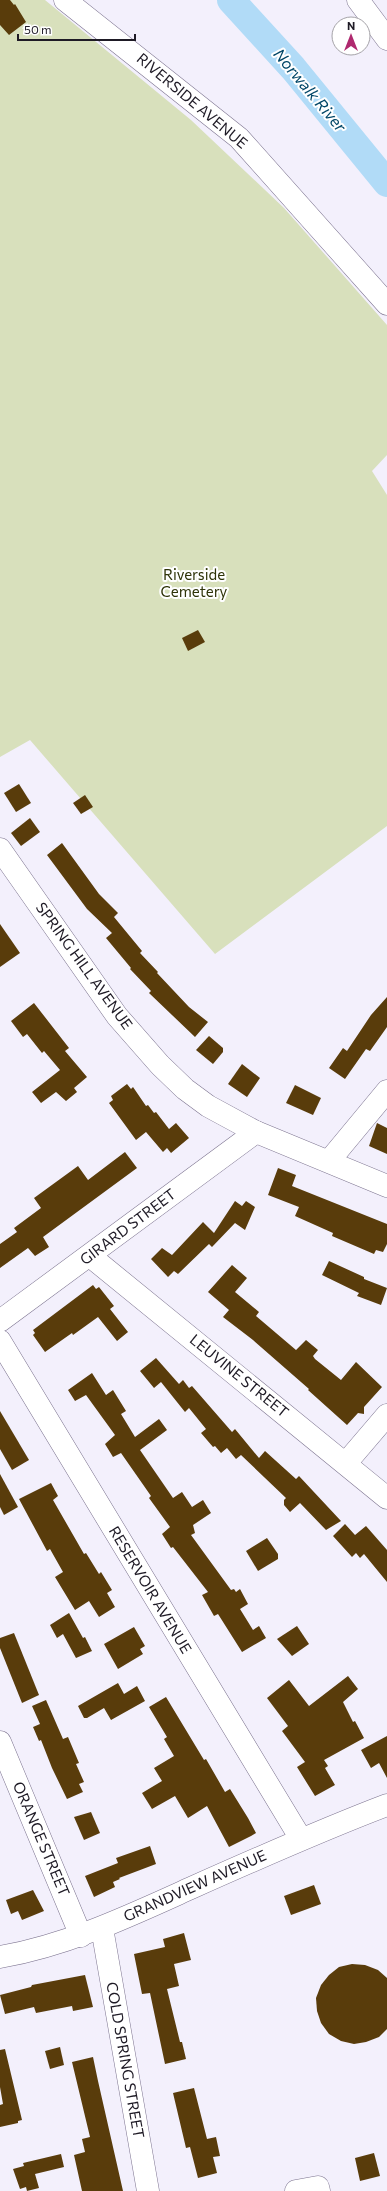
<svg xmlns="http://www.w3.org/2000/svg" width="387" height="2191" font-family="Commissioner,sans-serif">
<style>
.green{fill:#d8e0bc}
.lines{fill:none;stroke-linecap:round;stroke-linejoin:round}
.river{stroke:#b1dbf7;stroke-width:28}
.building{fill:#593c0b}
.minor-casing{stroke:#7c738f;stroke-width:23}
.major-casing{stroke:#7c738f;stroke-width:23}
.highway-casing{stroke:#7c738f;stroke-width:23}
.minor{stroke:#fff;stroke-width:22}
.major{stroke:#fff;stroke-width:22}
.highway{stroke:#fff;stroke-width:22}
.labels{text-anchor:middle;stroke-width:4;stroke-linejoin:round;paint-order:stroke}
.street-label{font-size:15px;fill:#1e1a25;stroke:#fff}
.park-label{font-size:15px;fill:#2e3308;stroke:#fff}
.water-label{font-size:16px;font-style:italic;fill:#004667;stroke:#fff}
</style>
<rect width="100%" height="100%" fill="#f3f0fc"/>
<path class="green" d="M0 0H45L191 120 284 208 387 325V455L372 471 387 495V826L215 954 30 740 0 757Z"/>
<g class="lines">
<path class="river" d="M231 0 293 68 387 183"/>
</g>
<g class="building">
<path d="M0 0H10L14 5 15 4 26 22 9 35 0 25Z"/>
<path d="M198 630 205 642 188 651 182 638Z"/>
<path d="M19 784 31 803 16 812 4 793Z"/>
<path d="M85 795 93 807 81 814 73 803Z"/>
<path d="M30 818 40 832 21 846 11 833Z"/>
<path d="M62 843 99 894 118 913 114 917 142 951 140 953 158 972 157 973 189 1007 208 1022 195 1037 149 993 151 991 130 969 131 968 106 938 112 933 87 909 47 855Z"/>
<path d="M0 924 20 953 0 967Z"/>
<path d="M387 997V1027L370 1051 366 1049 345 1079 329 1068 343 1048 347 1051 371 1015Z"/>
<path d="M34 1003 69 1048 65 1051 87 1077 74 1088 77 1092 66 1101 56 1092 41 1103 32 1092 60 1070 44 1051 42 1053 27 1034 23 1037 11 1021Z"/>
<path d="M209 1036 223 1048V1052L213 1064 196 1050Z"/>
<path d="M242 1064 260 1078 247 1097 228 1084Z"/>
<path d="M127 1084 131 1089 133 1087 146 1106 148 1105 154 1113 156 1112 169 1129 176 1123 189 1138 171 1153 167 1148 163 1152 146 1132 136 1140 109 1103 113 1100 111 1096Z"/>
<path d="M295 1085 321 1098 313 1115 286 1103Z"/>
<path d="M377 1123 387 1128V1154L369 1146Z"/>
<path d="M125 1152 137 1168 43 1237 49 1247 35 1256 28 1248 0 1268V1244L17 1232 14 1228 41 1208 34 1198 78 1166 88 1180Z"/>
<path d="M278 1168 296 1175 292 1186 387 1224V1244L383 1252 376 1250 374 1254 332 1236 333 1233 295 1216 299 1207 268 1195Z"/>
<path d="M235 1201 242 1206 246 1201 255 1207 245 1230 235 1223 212 1247 209 1244 178 1274 174 1271 168 1277 151 1259 162 1248 172 1255 203 1222 214 1233Z"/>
<path d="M329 1261 364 1277V1279L387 1288 381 1305 357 1296 359 1293 322 1275Z"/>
<path d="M232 1265 247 1278 235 1292 259 1312 256 1316 296 1350 306 1340 318 1350 313 1356 315 1359 341 1380 356 1362 382 1387 364 1407V1414L358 1413 347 1425 308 1390 309 1389 253 1340 223 1317 229 1310 208 1292Z"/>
<path d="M93 1285 96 1289 99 1287 114 1306 110 1309 128 1332 117 1341 98 1317 73 1335 72 1333 45 1352 33 1335 35 1333 33 1330Z"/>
<path d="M156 1358 179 1384 183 1380 189 1388 192 1386 232 1432 235 1429 259 1458 265 1451 296 1479 299 1476 341 1521 326 1530 300 1503 290 1512 284 1505V1500L286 1498 241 1455 236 1459 227 1448 221 1453 215 1446 213 1447 201 1433 206 1429 189 1408 185 1412 161 1382 154 1388 140 1371Z"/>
<path d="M92 1373 106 1395 113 1390 126 1411 121 1414 135 1437 159 1419 167 1430 140 1450 173 1498 182 1492 192 1507 203 1500 211 1513 193 1525 195 1533 191 1535 231 1590 234 1589 236 1592 240 1589 248 1604 240 1609 253 1630 259 1626 266 1638 242 1652 218 1614 214 1616 202 1595 208 1592 173 1547 171 1548 162 1534 170 1527 149 1498 151 1496 121 1453 113 1457 105 1444 115 1435 86 1395 75 1401 68 1390Z"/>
<path d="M0 1411 29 1460 12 1470 0 1449Z"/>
<path d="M0 1474 18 1507 4 1515 0 1507Z"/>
<path d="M51 1483 58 1496 53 1500 84 1554 86 1553 99 1574 101 1572 112 1590 107 1593 115 1607 99 1617 89 1601 75 1610 55 1577 63 1572 50 1549 47 1551 19 1499Z"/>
<path d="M345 1524 355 1535 366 1526 387 1550V1582L364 1554 360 1558 356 1553 352 1557 333 1536Z"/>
<path d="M267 1538 278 1554V1559L258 1571 246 1551Z"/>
<path d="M69 1613 83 1638 85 1637 92 1651 76 1658 63 1634 57 1638 50 1625Z"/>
<path d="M297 1626 309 1644 292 1656 277 1639Z"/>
<path d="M134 1627 145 1646 140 1649 143 1654 118 1669 104 1644Z"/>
<path d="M14 1633 39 1695 22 1703 0 1648V1638Z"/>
<path d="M348 1676 358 1689 343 1702 353 1722 355 1721 364 1738 324 1760 328 1766 325 1768 335 1785 315 1796 297 1767 305 1762 282 1731 288 1726 267 1698 289 1680 309 1706Z"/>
<path d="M118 1683 124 1694 137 1686 145 1701 111 1720 104 1708 87 1718H84L78 1706Z"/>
<path d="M166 1697 204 1760 206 1759 225 1792 230 1789 248 1818 256 1833 251 1836 229 1847 207 1806 188 1818 175 1796 152 1809 142 1793 162 1781 154 1768 174 1756 164 1739 167 1737 149 1707Z"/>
<path d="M46 1700 63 1739 68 1737 79 1763 76 1764 84 1782 79 1784 83 1792 67 1799 52 1768 41 1740 39 1741 33 1727 40 1724 32 1706Z"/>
<path d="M387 1736V1778L379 1763 371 1768 361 1750Z"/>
<path d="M91 1812 100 1833 84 1840 74 1817Z"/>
<path d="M150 1846 156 1864 119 1878 120 1879 113 1882 115 1887 94 1897 85 1876 118 1863 116 1858Z"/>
<path d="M314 1885 321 1904 291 1915 284 1896Z"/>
<path d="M33 1890 44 1911 22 1920 18 1911 11 1914 6 1900Z"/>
<path d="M184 1933 191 1960 174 1964 179 1986 167 1989 180 2042H182L186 2059 165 2064 150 1993 142 1994 134 1954 165 1947 163 1939Z"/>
<path d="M352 1964 365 1965 378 1970 387 1978V2029L379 2037 366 2042 354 2044 341 2041 329 2034 321 2023 317 2011 316 1998 321 1985 329 1975 339 1967Z"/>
<path d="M85 1975 93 2007 73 2011 72 2006 36 2013 34 2007 5 2014 0 1995 31 1987 32 1985Z"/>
<path d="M60 2047 64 2065 50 2069 45 2051Z"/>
<path d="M5 2049 22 2120 18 2121V2123L0 2127V2105L3 2104 0 2087V2050Z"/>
<path d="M93 2057 98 2081 123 2191H82L74 2155 85 2152 82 2139 90 2137 72 2062Z"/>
<path d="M194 2088 207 2139 216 2137 220 2156 213 2157 217 2173 198 2178 190 2147 186 2148 173 2093Z"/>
<path d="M374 2153 380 2176 360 2181 355 2158Z"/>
<path d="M61 2154 64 2167 35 2174 39 2188 27 2191 26 2187 20 2189 13 2169 24 2166 23 2163Z"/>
</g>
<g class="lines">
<g class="minor-casing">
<g id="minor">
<path d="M0 849 117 1016 160 1065 185 1089 208 1106 256 1132 387 1186"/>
<path d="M329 1161 387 1091"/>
<path d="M90 1256 387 1498"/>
<path d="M0 1321 256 1132"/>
<path d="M0 1341 301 1839"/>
<path d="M346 1463 387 1415"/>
<path d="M0 1742 81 1936"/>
<path d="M102 1928 148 2191"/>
<path d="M0 1957C68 1945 129 1916 191 1888 256 1859 321 1830 387 1805"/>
<path d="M296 2191 318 2187 319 2191"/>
</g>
</g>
<g class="major-casing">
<path id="major" d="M65 0 239 138 387 304"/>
</g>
<g class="highway-casing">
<path id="highway" d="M358 0 387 39"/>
</g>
<use href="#minor" class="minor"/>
<use href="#major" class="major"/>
<use href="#highway" class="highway"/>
</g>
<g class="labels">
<g class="street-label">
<text transform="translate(192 101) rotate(40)" y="5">RIVERSIDE AVENUE</text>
<text transform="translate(84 966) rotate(54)" y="5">SPRING HILL AVENUE</text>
<text transform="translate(128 1227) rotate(-37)" y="5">GIRARD STREET</text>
<text transform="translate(239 1376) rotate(39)" y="5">LEUVINE STREET</text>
<text transform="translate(150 1590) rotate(59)" y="5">RESERVOIR AVENUE</text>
<text transform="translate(41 1839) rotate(67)" y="5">ORANGE STREET</text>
<text transform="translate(195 1886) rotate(-24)" y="5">GRANDVIEW AVENUE</text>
<text transform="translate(125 2060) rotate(80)" y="5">COLD SPRING STREET</text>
</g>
<g class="park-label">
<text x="194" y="580">Riverside<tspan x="194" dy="17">Cemetery</tspan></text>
</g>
<g class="water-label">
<text transform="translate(310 90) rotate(50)" y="6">Norwalk River</text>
</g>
</g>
<g transform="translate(351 36)"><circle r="19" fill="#ffffff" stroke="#a5a3a8"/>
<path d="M0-3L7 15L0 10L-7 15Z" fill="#af296f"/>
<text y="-6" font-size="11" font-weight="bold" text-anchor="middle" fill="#1e1a25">N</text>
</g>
<path d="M18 34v6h117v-6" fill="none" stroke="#1e1a25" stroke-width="2"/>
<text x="24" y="34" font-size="12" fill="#1e1a25" stroke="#ffffff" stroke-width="3" paint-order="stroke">50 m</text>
</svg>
